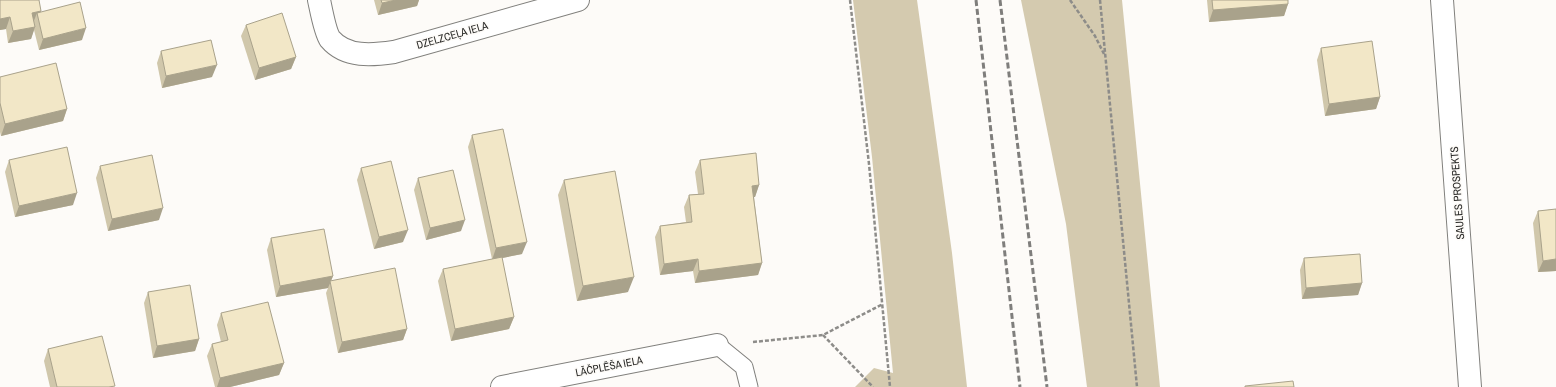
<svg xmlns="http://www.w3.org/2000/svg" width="1556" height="387" font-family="'Archivo Narrow',sans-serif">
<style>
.green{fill:#d4caaf}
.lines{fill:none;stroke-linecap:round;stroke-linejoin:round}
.service-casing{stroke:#81807d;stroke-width:19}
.minor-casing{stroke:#81807d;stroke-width:24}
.path{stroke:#8d8c89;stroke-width:2.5;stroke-dasharray:4 2;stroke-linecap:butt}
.service{stroke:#fff;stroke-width:17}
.minor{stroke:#fff;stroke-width:22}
.rail{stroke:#7f7e7c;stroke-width:3;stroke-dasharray:6 3;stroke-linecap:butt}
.wall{fill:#d0c7ab}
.shaded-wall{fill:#a9a28b}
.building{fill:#f2e7c7;stroke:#a9a28b}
.labels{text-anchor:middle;stroke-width:3;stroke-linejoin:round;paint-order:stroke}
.street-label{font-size:11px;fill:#2a2a28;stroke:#fdfbf8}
</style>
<rect width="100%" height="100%" fill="#fdfbf8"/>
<g class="green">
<path d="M853 0H917L952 253 967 387H855L874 368 893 373 872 157Z"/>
<path d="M1021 0H1122L1160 387H1087L1066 224Z"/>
</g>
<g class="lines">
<g class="service-casing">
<path id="service" d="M717 345 744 367 749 387"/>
</g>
<g class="minor-casing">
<g id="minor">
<path d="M319 0C321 9 325 32 330 39 346 58 373 55 394 52L578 0"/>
<path d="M1442 0 1470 387"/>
<path d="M502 387 717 345"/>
</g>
</g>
<g class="path">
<path d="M850 0 869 164 890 387"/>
<path d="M1070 0 1095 36 1104 54"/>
<path d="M1100 0 1137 387"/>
<path d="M823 335 873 387"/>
<path d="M753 342 823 335 883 304"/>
</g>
<use href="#service" class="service"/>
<use href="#minor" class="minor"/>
<g class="rail">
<path d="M976 0 1020 387"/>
<path d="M1000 0 1047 387"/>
</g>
</g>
<g class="wall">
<path d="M0 0 41 12 82 40 39 50 34 30 31 39 8 43 6 29 0 30Z"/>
<path d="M374 0H419L417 6 378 15Z"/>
<path d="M1207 0H1288V4L1284 16 1209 22Z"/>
<path d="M246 25 296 57 291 69 255 80 241 36Z"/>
<path d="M1321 48 1380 97 1376 109 1325 116 1317 60Z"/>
<path d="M161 51 212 77 162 88 157 63Z"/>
<path d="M0 77 67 109 63 121 1 136 0 132Z"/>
<path d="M472 135 522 254 502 258 514 317 509 329 451 341 438 281 443 269 492 259 468 147Z"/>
<path d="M9 160 73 205 15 217 5 172Z"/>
<path d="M700 160 759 185 755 197H754L762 263 758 275 695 283 693 271 660 275 655 237 660 226 686 222 684 207 689 195 698 194 695 172Z"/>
<path d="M100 166 159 220 108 231 96 178Z"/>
<path d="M361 168 403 242 374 249 357 180Z"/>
<path d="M418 178 461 231 426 240 414 190Z"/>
<path d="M564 180 628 292 577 301 558 195Z"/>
<path d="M1556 209V271L1538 272 1533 223 1538 211Z"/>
<path d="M271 238 333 276 331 281 407 329 403 340 338 353 326 293 328 288 276 297 267 250Z"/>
<path d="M1304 258 1362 283 1358 295 1302 299 1300 270Z"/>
<path d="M148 292 199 339 195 351 153 358 144 303Z"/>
<path d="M221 313 284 363 279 375 230 387H215L207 356 212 344 221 342 217 325Z"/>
<path d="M48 349 114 387H50L44 361Z"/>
</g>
<g class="shaded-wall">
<path d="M396 0H419L417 6 378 15 382 3Z"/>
<path d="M1288 4 1284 16 1209 22 1213 10Z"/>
<path d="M41 11 38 18 37 13 33 23 32 13Z"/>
<path d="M10 17 6 29 0 30V19Z"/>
<path d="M35 27 31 39 8 43 13 31Z"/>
<path d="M86 28 82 40 39 50 43 39Z"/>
<path d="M296 57 291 69 255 80 259 68Z"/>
<path d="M217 65 212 77 162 88 166 76Z"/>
<path d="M1380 97 1376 109 1325 116 1329 104Z"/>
<path d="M67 109 63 121 1 136 5 124Z"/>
<path d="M759 185 755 197 748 198 752 186Z"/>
<path d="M77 193 73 205 15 217 19 206Z"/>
<path d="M163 208 159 220 108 231 112 219Z"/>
<path d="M465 220 461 231 426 240 430 228Z"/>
<path d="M408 230 403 242 374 249 379 237Z"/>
<path d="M527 242 522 254 492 260 496 248Z"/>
<path d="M698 259 693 271 660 275 664 264Z"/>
<path d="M1556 259V271L1538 272 1543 261Z"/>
<path d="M762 263 758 275 695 283 699 271Z"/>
<path d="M333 276 328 288 276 297 280 286Z"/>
<path d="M634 277 628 292 577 301 583 286Z"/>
<path d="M1362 283 1358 295 1302 299 1306 288Z"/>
<path d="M514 317 509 329 451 341 455 329Z"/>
<path d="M407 329 403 340 338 353 342 342Z"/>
<path d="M199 339 195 351 153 358 157 346Z"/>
<path d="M284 363 279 375 230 387H217L220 378Z"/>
</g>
<g class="building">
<path d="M0 0H39L41 11 32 13 35 27 13 31 10 17 0 19Z"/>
<path d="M381 0H396L382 3Z"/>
<path d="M1212 0H1288V4L1213 10Z"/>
<path d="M80 2 86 28 43 39 37 13Z"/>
<path d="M282 13 296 57 259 68 246 25Z"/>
<path d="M211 40 217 65 166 76 161 51Z"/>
<path d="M1372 41 1380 97 1329 104 1321 48Z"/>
<path d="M56 63 67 109 5 124 0 103V77Z"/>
<path d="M503 129 527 242 496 248 472 135Z"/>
<path d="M67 147 77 193 19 206 9 160Z"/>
<path d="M756 153 759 185 752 186 762 263 699 271 698 259 664 264 660 226 692 222 689 195 704 194 700 160Z"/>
<path d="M152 155 163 208 112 219 100 166Z"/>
<path d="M391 161 408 230 379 237 361 168Z"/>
<path d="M453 170 465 220 430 228 418 178Z"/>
<path d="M615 171 634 277 583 286 564 180Z"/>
<path d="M1556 209V259L1543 261 1538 211Z"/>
<path d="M324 229 333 276 280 286 271 238Z"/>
<path d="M1360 254 1362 283 1306 288 1304 258Z"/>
<path d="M502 257 514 317 455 329 443 269Z"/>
<path d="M395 268 407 329 342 342 330 281Z"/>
<path d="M190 285 199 339 157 346 148 292Z"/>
<path d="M268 302 284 363 220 378 212 344 228 340 221 313Z"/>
<path d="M102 336 115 386 109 387H57L48 349Z"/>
<path d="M1293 381 1294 387H1245V386Z"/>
</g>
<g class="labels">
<g class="street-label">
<text transform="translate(452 35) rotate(-16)" y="4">DZELZCEĻA IELA</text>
<text transform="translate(1457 193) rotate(-94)" y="4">SAULES PROSPEKTS</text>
<text transform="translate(609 366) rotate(-11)" y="4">LĀČPLĒŠA IELA</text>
</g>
</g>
</svg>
